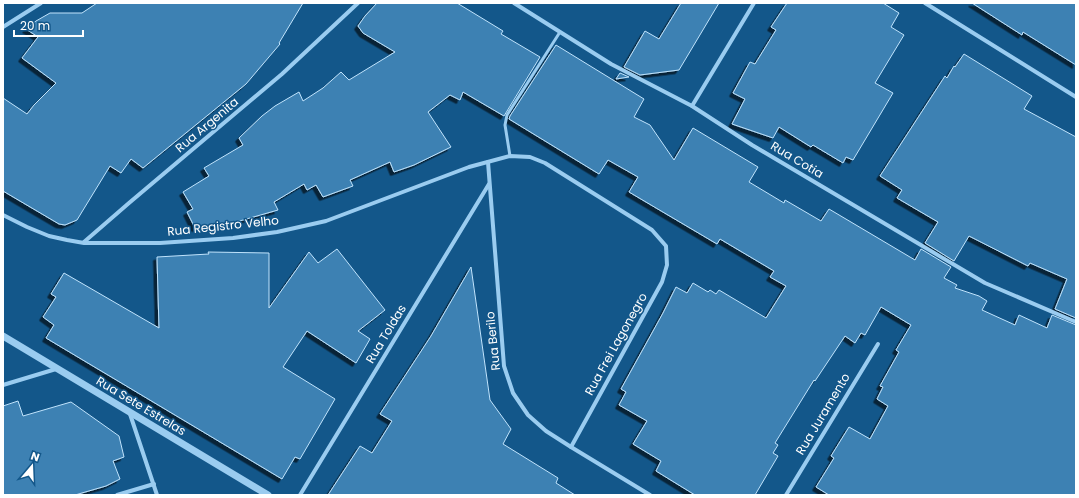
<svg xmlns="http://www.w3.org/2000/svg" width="1079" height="498" font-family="Poppins,sans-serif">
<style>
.building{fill:#3c81b3;stroke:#c0e3fc;filter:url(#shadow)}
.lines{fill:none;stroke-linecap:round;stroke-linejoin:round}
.service{stroke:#9accf0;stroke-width:3}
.minor{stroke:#9accf0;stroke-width:4}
.tertiary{stroke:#9accf0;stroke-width:7}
.labels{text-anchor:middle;stroke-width:3;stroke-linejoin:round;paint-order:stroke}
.street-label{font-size:12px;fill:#fff;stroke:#13578a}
</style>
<defs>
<filter id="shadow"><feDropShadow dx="-3.5" dy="3.5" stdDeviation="0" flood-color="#0009"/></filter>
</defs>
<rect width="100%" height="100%" fill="#13578a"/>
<g class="building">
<path d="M97 3H303L279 43 280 44 246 84 143 168 131 159 121 173 110 166 77 220 65 225 59 224 3 191V98L27 114 34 105 56 83 22 58 38 37 26 29 36 21 50 13H82Z"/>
<path d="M377 3H457L503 31 501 34 540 57 504 116 463 92 460 100 450 95 428 112 451 147 414 165 394 172 390 162 350 180 353 186 323 197 316 185 307 190 304 184 274 202 278 210 236 222 195 228 187 212 193 209 183 192 209 176 204 168 243 145 239 138 262 116 275 106 299 92 303 101 323 88 341 72 349 80 395 52 363 33 358 26 365 16Z"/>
<path d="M681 3H719L679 70 640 75 624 67 645 31 659 39Z"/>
<path d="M787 3H883L899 13 891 27 904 35 875 83 893 93 853 160 846 157 843 163 813 145 811 147 779 127 773 138 732 124 745 99 733 93 750 62 755 64 776 30 771 27Z"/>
<path d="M972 3H1076V65L1023 32 1022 35Z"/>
<path d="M556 45 644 99 634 117 650 125 674 160 693 128 758 167 749 182 784 203 785 200 821 221 829 209 915 260 921 249 951 267 944 278 957 285 955 288 979 296 987 301 982 310 1015 325 1019 315 1047 328 1052 315 1076 325V495H829L816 487 834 458 831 456 849 427 870 439 888 406 877 399 883 387 880 386 899 352 896 350 911 325 881 307 865 335 861 333 855 343 845 336 815 381 814 380 775 443 778 445 773 453 778 456 755 495H695L656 471 661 461 633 444 647 421 619 405 626 392 621 389 663 313 676 287 687 293 693 283 708 292 710 290 716 294 719 290 766 318 786 286 770 277 774 271 720 239 717 244 629 192 638 177 608 160 599 174 509 119 510 116Z"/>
<path d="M964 54 1032 96 1024 109 1076 137V318L1055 309 1067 279 1030 263 1028 266 969 236 954 261 925 243 938 222 897 198 902 190 880 176 945 76 947 78 954 66 955 67Z"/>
<path d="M620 73 629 77 616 79Z"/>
<path d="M337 249 385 310 358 331 370 339 356 363 307 331 283 367 335 399 300 459 295 457 282 479 46 338 54 325 43 317 56 297 51 294 64 273 159 328 157 257 209 254 208 252 269 253V308L309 252 318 263Z"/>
<path d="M471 267 490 400 511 429 503 444 558 478 556 483 575 495H328L360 446 372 453 392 421 380 414 431 336Z"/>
<path d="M18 401 23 416 71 402 119 436 124 457 113 461 120 479 106 486 75 495H3V406Z"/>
</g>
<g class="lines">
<path class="service" d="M510 156 505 125 507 115 560 32"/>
<g class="minor">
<path d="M514 3 611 64 692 106 752 145 985 283 1076 322"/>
<path d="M925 3 1076 97"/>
<path d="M3 27 41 3"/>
<path d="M692 106 754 3"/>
<path d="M488 162 504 366 513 393 528 415 546 431 571 447 650 495"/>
<path d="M3 215 27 227 49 236 67 240 84 243H160L233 238 277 232 326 221 469 167 510 156 530 157 545 163 652 230 666 246 667 265 662 282 571 447"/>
<path d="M84 242 129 203 282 74 358 3"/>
<path d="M3 385 56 369"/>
<path d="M130 414 157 495"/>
<path d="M117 495 154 484"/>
<path d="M300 495 489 184"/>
<path d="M786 495 878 344"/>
</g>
<path class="tertiary" d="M3 336 268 495"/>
</g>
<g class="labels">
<g class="street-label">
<text transform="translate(207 125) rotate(-40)" y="4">Rua Argenita</text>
<text transform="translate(797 160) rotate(31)" y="4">Rua Cotia</text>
<text transform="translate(223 226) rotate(-6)" y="4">Rua Registro Velho</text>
<text transform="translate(386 334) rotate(-59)" y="4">Rua Toldas</text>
<text transform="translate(493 341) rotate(-96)" y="4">Rua Berilo</text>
<text transform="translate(616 344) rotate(-61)" y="4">Rua Frei Lagonegro</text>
<text transform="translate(141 406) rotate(31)" y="4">Rua Sete Estrelas</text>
<text transform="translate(823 414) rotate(-59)" y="4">Rua Juramento</text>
</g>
</g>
<rect width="1079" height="498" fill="none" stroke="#ffffff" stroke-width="8"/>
<g transform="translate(32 466) rotate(19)" stroke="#13578a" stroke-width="3" paint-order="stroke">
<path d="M0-3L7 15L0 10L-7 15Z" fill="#ffffff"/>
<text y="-6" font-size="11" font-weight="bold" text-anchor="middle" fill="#ffffff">N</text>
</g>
<path d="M14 30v6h69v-6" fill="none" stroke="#ffffff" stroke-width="2"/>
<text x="20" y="30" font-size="12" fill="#ffffff" stroke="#13578a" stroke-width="3" paint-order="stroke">20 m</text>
</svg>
